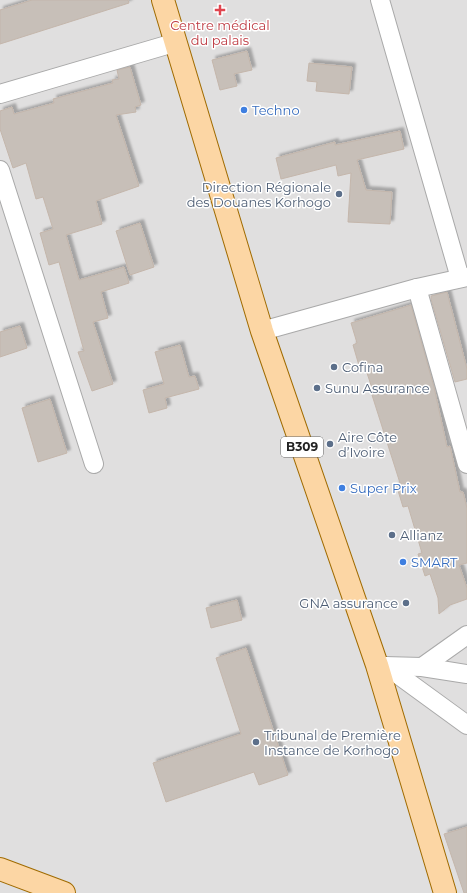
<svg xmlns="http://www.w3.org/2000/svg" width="467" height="893" font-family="Montserrat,sans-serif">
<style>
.residential{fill:#e0dfdf}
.building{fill:#c7bfb8;stroke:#c4b6ab;filter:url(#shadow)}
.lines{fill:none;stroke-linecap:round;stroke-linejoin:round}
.minor-casing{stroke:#a9a9a9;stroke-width:20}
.major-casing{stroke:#a06b00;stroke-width:24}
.minor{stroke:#fff;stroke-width:18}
.major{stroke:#fcd6a4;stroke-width:22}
.health-dot{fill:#e0444e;stroke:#fff;stroke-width:1.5}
.shop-dot{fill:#3f7fe0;stroke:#fff;stroke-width:1.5}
.service-dot{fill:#5c6f8a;stroke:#fff;stroke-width:1.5}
.labels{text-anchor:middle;stroke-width:3;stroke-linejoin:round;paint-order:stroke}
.shield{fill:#fff;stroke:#646464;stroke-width:1}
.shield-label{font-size:12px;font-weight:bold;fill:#222}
.health-label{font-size:13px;fill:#be3a42;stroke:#fff}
.shop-label{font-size:13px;fill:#366cbe;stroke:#fff;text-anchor:start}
.service-label{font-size:13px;fill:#4e5e75;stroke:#fff;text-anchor:start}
</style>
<defs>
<filter id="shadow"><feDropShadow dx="3.5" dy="-3.5" stdDeviation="1" flood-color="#0004"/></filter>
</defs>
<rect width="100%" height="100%" fill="#f2efe9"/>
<rect class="residential" x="0" y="0" width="467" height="893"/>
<g class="building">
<path d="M32 0H128L129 3 0 44V10Z"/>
<path d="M247 51 252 70 234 74 237 86 220 90 212 60Z"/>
<path d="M309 63 352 67 349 94 316 91 317 82 307 81Z"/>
<path d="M130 67 141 105 135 107 136 112 116 115 139 186 96 201 102 224 66 235 79 280 124 267 129 283 101 292 108 318 93 322 113 384 92 391 78 352 84 351 59 262 49 265 40 233 53 229 43 197 36 199 26 163 13 168 0 129V111L12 107 14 114 54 103 53 99 113 83 112 80 119 79 117 70Z"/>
<path d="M400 131 404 149 357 160 366 190 392 192 390 224 348 222 351 173 338 176 336 165 281 179 276 158 335 142V145Z"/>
<path d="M140 223 154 267 130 275 116 231Z"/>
<path d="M447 292 467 369V379L455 382 431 299V296Z"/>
<path d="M411 305 434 387 447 447 450 446 460 492H463L467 508V563L459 565 467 588V599L450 605 439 614 438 598 430 574 425 576 418 554 422 553 408 506 403 507 396 484 400 483 372 395 374 394 365 367 360 369 353 345 357 343 351 323Z"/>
<path d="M20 326 27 348 0 357V332Z"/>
<path d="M180 345 189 377 195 376 199 389 165 398 167 408 149 413 143 390 164 384 155 352Z"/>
<path d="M50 399 67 453 38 462 22 408Z"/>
<path d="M237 600 242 620 211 628 206 608Z"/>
<path d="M246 648 288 775 259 785 254 772 166 802 153 763 241 734 216 658Z"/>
<path d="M467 827V893H464L444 834Z"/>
</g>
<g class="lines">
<g class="minor-casing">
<g id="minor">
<path d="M380 0 460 278"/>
<path d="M0 94 177 42"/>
<path d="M0 170 94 464"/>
<path d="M417 288 467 464"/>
<path d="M262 331 417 288 467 277"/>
<path d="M384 666 422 667 467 674"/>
<path d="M386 666 467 725"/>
<path d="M422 667 467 635"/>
</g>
</g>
<g class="major-casing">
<g id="major">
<path d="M163 0 262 331 377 665 445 893"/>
<path d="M0 869 64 893"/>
</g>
</g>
<use href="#minor" class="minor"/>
<use href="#major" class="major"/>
</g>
<path class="health-dot" d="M218 4h4v4h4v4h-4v4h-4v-4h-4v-4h4z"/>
<g class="shop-dot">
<circle cx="244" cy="110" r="4"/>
<circle cx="342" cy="488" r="4"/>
<circle cx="403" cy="562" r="4"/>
</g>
<g class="service-dot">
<circle cx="339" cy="194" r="4"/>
<circle cx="334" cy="367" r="4"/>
<circle cx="317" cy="388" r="4"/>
<circle cx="330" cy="444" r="4"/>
<circle cx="392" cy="535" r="4"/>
<circle cx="406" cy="603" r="4"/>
<circle cx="256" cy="742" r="4"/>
</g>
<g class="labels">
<rect class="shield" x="281" y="437" width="42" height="20" rx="3"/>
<g class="shield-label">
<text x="302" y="451">B309</text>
</g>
<g class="health-label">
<text x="220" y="30">Centre médical<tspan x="220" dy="15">du palais</tspan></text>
</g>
<g class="shop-label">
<text x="252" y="115">Techno</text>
<text x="350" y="493">Super Prix</text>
<text x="411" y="567">SMART</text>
</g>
<g class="service-label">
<text x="331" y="192" text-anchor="end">Direction Régionale<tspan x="331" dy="15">des Douanes Korhogo</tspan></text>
<text x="342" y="372">Cofina</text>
<text x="325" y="393">Sunu Assurance</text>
<text x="338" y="442">Aire Côte<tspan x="338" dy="15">d’Ivoire</tspan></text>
<text x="400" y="540">Allianz</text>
<text x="398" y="608" text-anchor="end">GNA assurance</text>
<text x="264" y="740">Tribunal de Première<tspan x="264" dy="15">Instance de Korhogo</tspan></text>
</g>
</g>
</svg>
